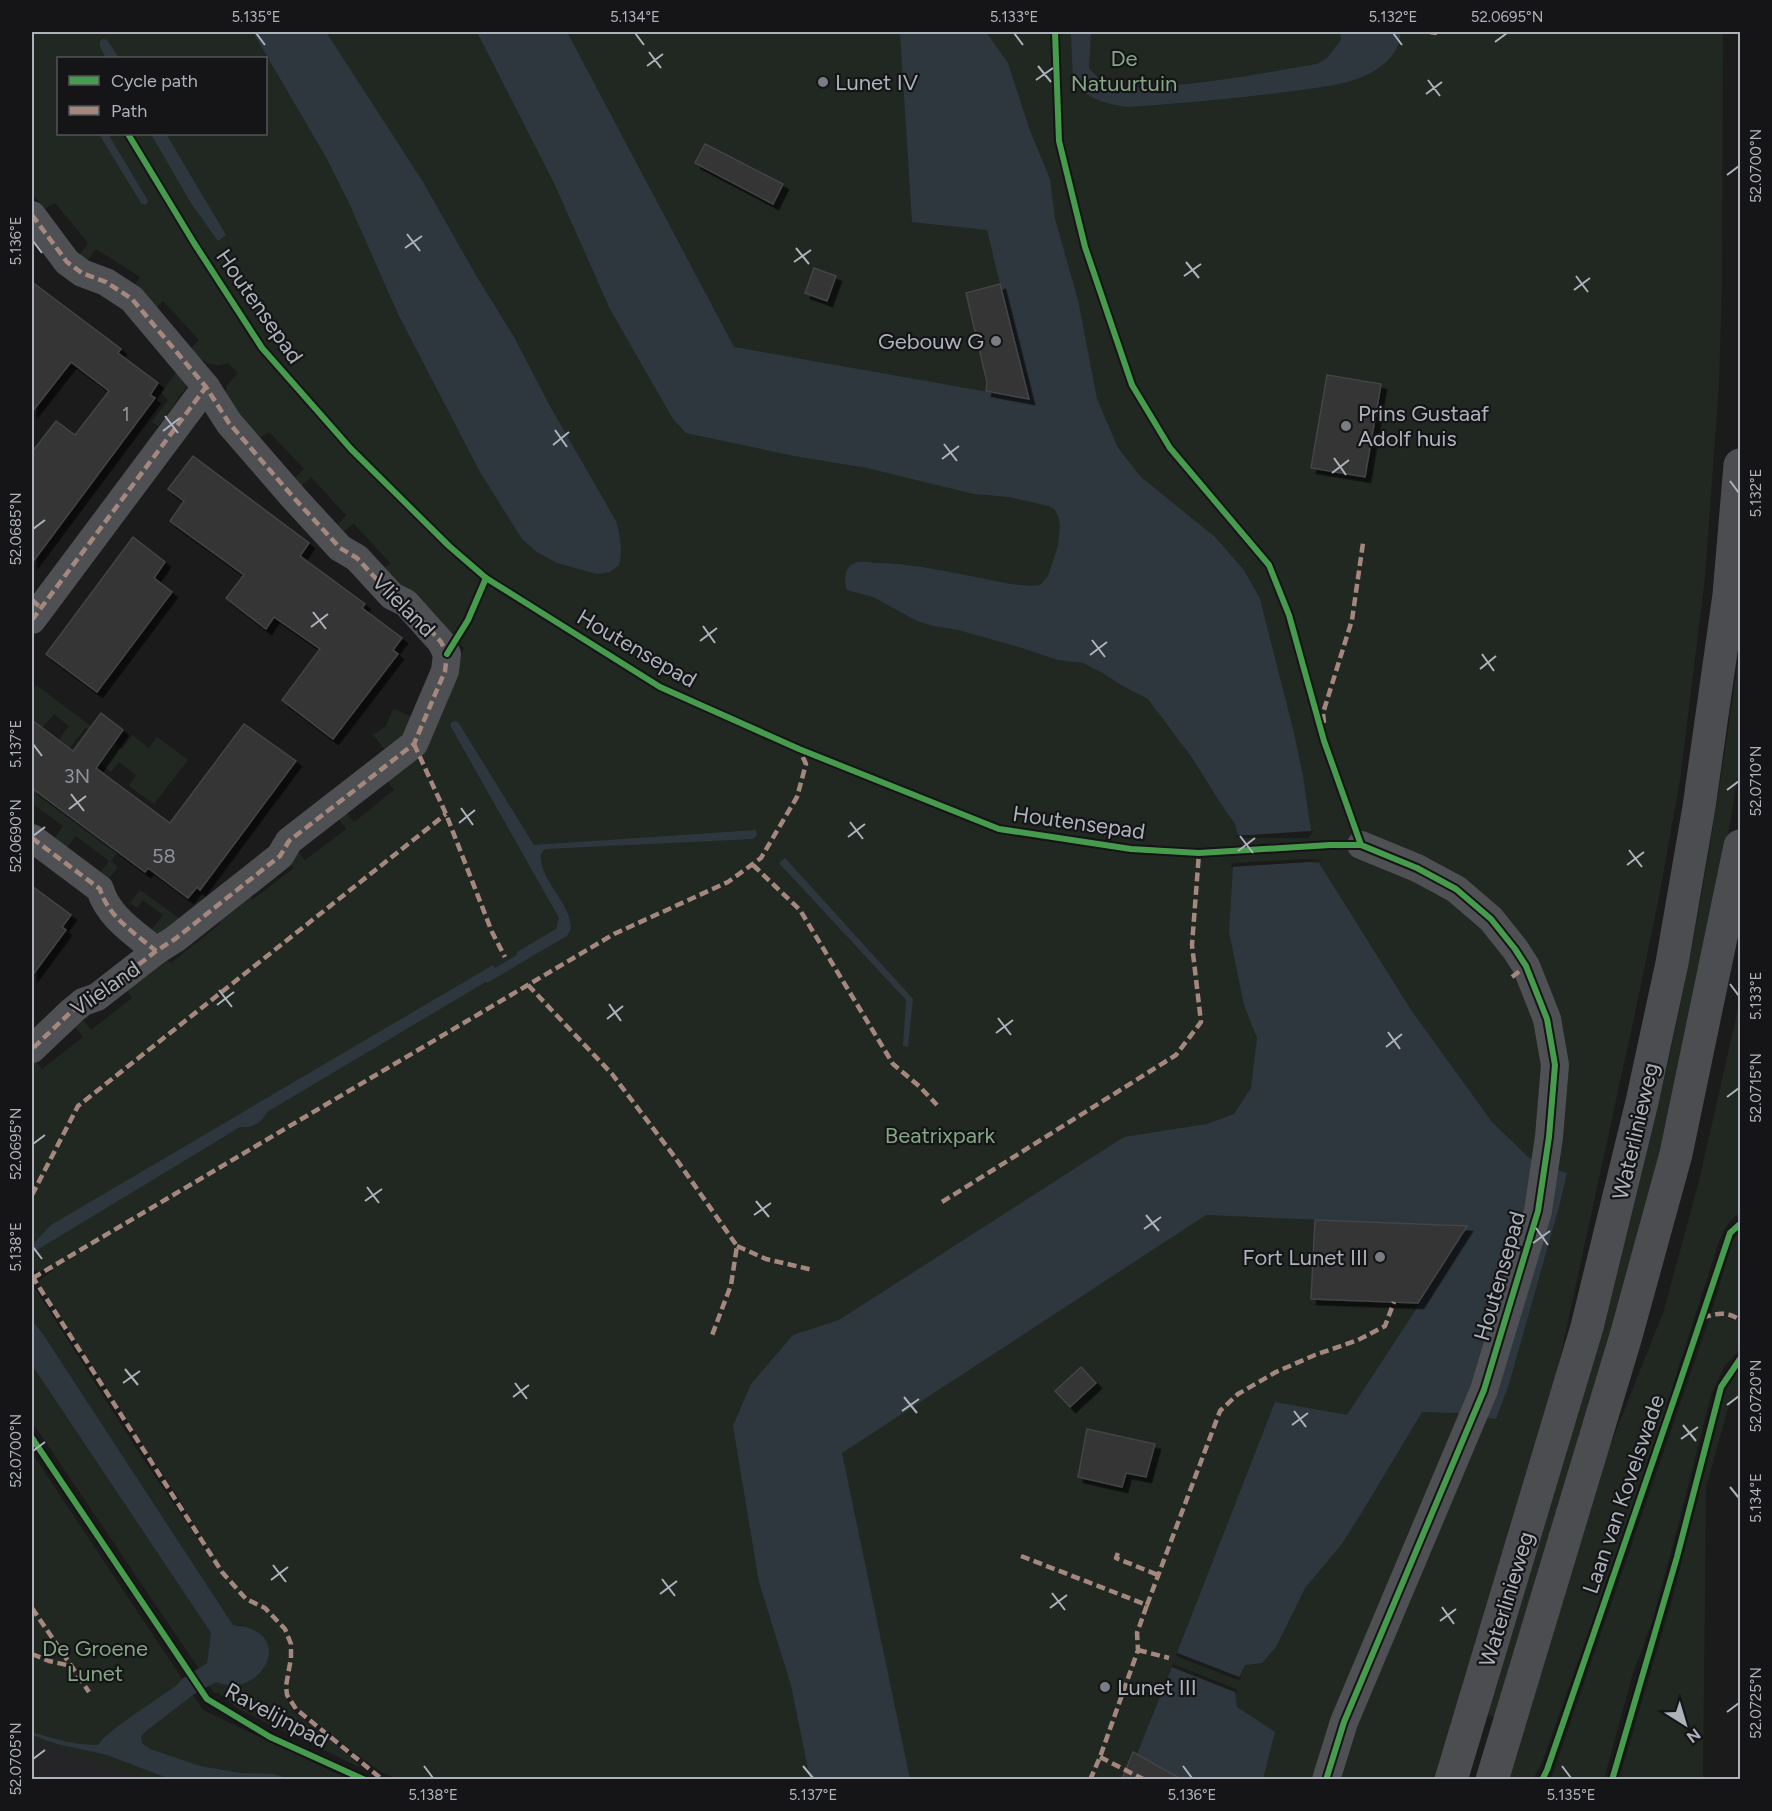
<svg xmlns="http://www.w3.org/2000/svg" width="1772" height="1811" font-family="Figtree,sans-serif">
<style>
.built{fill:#252527}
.green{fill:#212822;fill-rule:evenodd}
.water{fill:#2e373d}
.pier{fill:#1b1b1b}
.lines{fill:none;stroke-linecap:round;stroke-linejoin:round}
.stream{stroke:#2e373d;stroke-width:9}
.building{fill:#343435;stroke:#434447;stroke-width:1.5;filter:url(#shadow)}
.minor{stroke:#4f5054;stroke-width:28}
.major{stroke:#4c4d50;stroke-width:33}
.rail{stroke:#505052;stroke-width:4.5;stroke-dasharray:8 6;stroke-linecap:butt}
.quiet{stroke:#a5887d;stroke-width:4.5;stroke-dasharray:9 4.5;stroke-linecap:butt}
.cycleway-casing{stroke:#151517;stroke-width:10}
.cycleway{stroke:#469c4c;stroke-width:6}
.ticks{fill:none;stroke:#adb2bb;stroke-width:2}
.poi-dot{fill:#7a7d83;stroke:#151517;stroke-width:2}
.labels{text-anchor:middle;stroke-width:4.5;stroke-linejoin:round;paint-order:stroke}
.number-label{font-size:20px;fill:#8f929a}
.park-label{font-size:22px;fill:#85a685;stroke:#151517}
.poi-label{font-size:22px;fill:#adb2bb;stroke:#151517;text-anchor:start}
.street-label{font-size:22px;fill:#adb2bb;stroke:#151517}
.neatline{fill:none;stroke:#adb2bb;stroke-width:2}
.ticks-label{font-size:15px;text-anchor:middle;fill:#adb2bb}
</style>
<defs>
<filter id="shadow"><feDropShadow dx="5.5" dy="5.5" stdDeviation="0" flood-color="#0009"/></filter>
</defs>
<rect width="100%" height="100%" fill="#1b1b1b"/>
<path class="built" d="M32 1730 156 1779H32Z"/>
<g class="green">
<path d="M32 32H1723L1722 282 1719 384 1705 577 1680 780 1659 897 1638 999 1555 1381 1512 1529 1435 1779H398L381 1772 345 1746 305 1713 296 1709 284 1687 285 1696 293 1711 352 1757 361 1768 238 1709 218 1693H214L209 1686 216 1682 227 1685 237 1684 242 1625H233L43 1334 32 1320V1284L143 1459 218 1569 180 1500 149 1454 38 1282 52 1271 49 1266 40 1272 32 1269V1062L35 1061 42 1069 83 1037 71 1022 80 1016 91 1030 132 998 126 990 164 958 171 963 220 924 221 912 247 894 252 900 294 868 288 861 298 852 305 860 346 829 335 814 343 808 354 822 394 790 388 782 442 704 464 648 441 624 397 589 382 570 390 563 354 524 344 531 338 525 346 515 311 477 297 490 290 482 304 469 269 432 260 438 225 397 227 385 238 373 228 363C211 369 201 361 191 348L199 340 163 301 156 308 134 286 140 277 96 249 85 264 77 259 88 243 55 203 44 209 32 193ZM58 58H266V134H58Z"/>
<path d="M180 367 186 384 185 389 158 426 152 422 168 400 161 393Z"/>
<path d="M1740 647V764L1724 858 1682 1065 1643 1224 1496 1718 1486 1714C1545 1515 1608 1316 1656 1114 1693 961 1718 804 1740 647Z"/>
<path d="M36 685 92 727 90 730 85 728 70 748 59 739 69 726 54 714 43 727 32 718V692Z"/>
<path d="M393 709 411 716 403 737 386 751 373 735 386 726Z"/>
<path d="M102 734 122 749 132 735 149 748 157 737 188 760 154 804 129 786 136 775 119 762 111 772 92 758Z"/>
<path d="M32 788 118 852 111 861 118 867 105 884 96 878 109 861 76 836 63 853 51 844 63 826 34 805 32 807Z"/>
<path d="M140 890 184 922 159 935 151 930 163 915 143 900 137 908 130 903Z"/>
<path d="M1740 1000V1213C1727 1221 1722 1233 1717 1247L1647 1467 1542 1763 1533 1779 1508 1780 1610 1446 1664 1310 1699 1181Z"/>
<path d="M1740 1231V1349L1724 1367 1711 1395 1679 1522 1652 1622 1633 1673 1604 1779H1551L1711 1314 1733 1240Z"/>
<path d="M32 1365 211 1633 207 1663 199 1669 32 1422Z"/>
<path d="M1740 1368V1395L1728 1408 1706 1488 1703 1779H1619L1672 1600 1726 1389Z"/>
<path d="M32 1453 203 1710 348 1779H146L32 1739V1735L71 1746 59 1741 32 1732Z"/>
</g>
<g class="water">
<path d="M253 32H326L423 182 477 277 514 337 551 408 616 521C620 536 623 549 619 565L610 572 597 574 557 563 537 552 522 539 480 472 398 314 349 203 327 159Z"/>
<path d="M477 32H567L734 347 1028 399 987 230 912 222 900 32H986L1008 63 1030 131 1050 179 1055 219 1078 300 1097 399 1118 448 1141 477 1215 537 1244 570 1260 599 1293 729 1303 776 1311 831 1307 835H1238L1235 824 1219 801 1193 759 1148 699 1123 686 1101 672 1083 663 1058 660 1019 647 958 630 934 626 917 621 873 597 847 590C844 582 844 566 855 563 860 561 868 562 874 563 918 563 966 576 1011 584L1031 586 1040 585 1048 576 1058 546 1060 525 1058 516 1055 510 1049 506 1009 497 974 494 867 468 794 456 686 433 673 419 610 309 554 183Z"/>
<path d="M1071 32H1091L1089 68 1106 87C1178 90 1247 76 1317 64L1327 58 1341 40 1340 32H1400C1401 49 1388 63 1374 71 1351 85 1320 87 1294 91 1239 98 1184 103 1129 107 1105 104 1091 100 1073 83Z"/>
<path d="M103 39 107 40 119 58H106L100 47V41Z"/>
<path d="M99 134H108L147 199 148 202 145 205 141 203Z"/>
<path d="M151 134H166L226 235 218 241 191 203Z"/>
<path d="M454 721 458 722 534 845 756 830 757 835 753 839 545 849 541 854C538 879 571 902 571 929L567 936 522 962H519L516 958 517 952 556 929 559 918 451 727V723Z"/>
<path d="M785 858 913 999 908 1047 903 1046 906 1000 779 863Z"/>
<path d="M1309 862 1319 863 1411 1010 1492 1122 1528 1157 1544 1166 1567 1173 1559 1207 1509 1384 1496 1419 1457 1413 1422 1412 1362 1512 1341 1545 1305 1588 1276 1647 1262 1663 1245 1665 1239 1677 1177 1653 1275 1402 1347 1415 1415 1311 1467 1226 1206 1215 842 1453 910 1779H810L791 1685 759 1582 733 1426 751 1384 793 1335 839 1320 1124 1137 1207 1124 1234 1114 1251 1088 1257 1038 1244 1005 1229 932 1233 866Z"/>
<path d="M493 965 499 974 267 1112C263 1122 251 1129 240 1127L32 1253V1245L51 1225Z"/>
<path d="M32 1320 43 1334 233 1625C300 1631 261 1701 216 1682L193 1695 146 1731 141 1737 142 1743 150 1749 200 1766 240 1773 274 1774 289 1779H170L107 1755 57 1744 32 1735V1732C54 1739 75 1745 98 1745 106 1731 161 1697 177 1685L182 1679 207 1663 211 1633 32 1365Z"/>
<path d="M1172 1667 1235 1692 1237 1707 1275 1732 1263 1779H1181L1137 1754Z"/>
</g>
<g class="pier">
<path d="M1311 831H1314L1308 838H1238L1235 836Z"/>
<path d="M1309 859 1320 860 1322 861 1230 867 1233 863Z"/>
<path d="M1177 1653 1239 1677 1242 1678 1238 1680 1176 1656Z"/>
<path d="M1173 1664 1236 1689 1238 1693 1172 1667Z"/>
</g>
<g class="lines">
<path class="stream" d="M487 978 527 954"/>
</g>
<g class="building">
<path d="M705 144 783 184 773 204 695 163Z"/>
<path d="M814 268 836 276 827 301 805 293Z"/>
<path d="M32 282 121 349 118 353 158 383 150 395 155 398 32 563V452L56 421 75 435 109 391 71 362 32 412Z"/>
<path d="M1000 284 1029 399 986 391 987 382 966 293Z"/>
<path d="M1327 375 1381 384 1365 477 1311 468Z"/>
<path d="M193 456 309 543 300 556 365 604 362 608 402 638 393 650 398 654 333 739 282 700 320 649 274 617 266 629 226 598 244 575 170 521 184 501 168 489Z"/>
<path d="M133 537 165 562 154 578 172 592 97 692 46 654Z"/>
<path d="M101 713 123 730 96 768 170 823 244 724 296 761 200 890 197 887 188 898 148 868 145 872 32 788V720L73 751Z"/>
<path d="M32 886 71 915 62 927 66 930 32 976Z"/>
<path d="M1315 1220 1467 1226 1418 1303 1311 1299Z"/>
<path d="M1081 1367 1096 1383 1070 1407 1055 1391Z"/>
<path d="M1087 1429 1155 1444 1146 1477 1126 1473 1122 1487 1078 1477Z"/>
<path d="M1133 1752 1181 1779H1122Z"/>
</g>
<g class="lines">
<g class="minor">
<path d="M32 215 67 262 82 273 106 282 132 299 206 387 229 423 294 498 340 548 357 558 392 596 406 603 441 642 447 654 445 671 414 744 289 841 280 856 175 939 156 951 97 997 83 1002 72 1011 32 1049"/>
<path d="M32 620 206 387"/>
<path d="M32 838 100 889C108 917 135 933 156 951"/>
<path d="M1326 1780 1344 1722 1484 1390 1538 1211 1549 1137 1555 1065 1547 1019 1526 966 1515 949 1491 919 1456 889 1417 868 1361 845"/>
</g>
<g class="major">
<path d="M1451 1780 1587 1327 1642 1102 1672 963 1699 807 1729 595 1740 465"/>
<path d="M1492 1780 1626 1336 1676 1154 1740 846"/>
</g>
<path class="rail" d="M32 1779 34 1780"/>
<g class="quiet">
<path d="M1430 32 1437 33"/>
<path d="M32 215 67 262 82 273 106 282 132 299 206 387 229 423 294 498 340 548 357 558 392 596 406 603 441 642 447 654 445 671 414 744 289 841 280 856 175 939 156 951 97 997 83 1002 72 1011 32 1049"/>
<path d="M32 600 41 608"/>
<path d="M32 620 206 387"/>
<path d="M1324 723 1323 713 1352 620 1363 543"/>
<path d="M414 744 446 814 492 932 505 957"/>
<path d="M32 838 100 889C108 917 135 933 156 951"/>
<path d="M753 865 800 910 893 1064 919 1086 937 1105"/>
<path d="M1512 977 1526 966"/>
<path d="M528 985 612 1074 674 1156 737 1246 731 1285 711 1338"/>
<path d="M32 1195 78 1106 446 814"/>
<path d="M942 1202 1176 1055 1201 1022 1192 945 1199 853"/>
<path d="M737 1246 766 1259 813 1270"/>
<path d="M32 1276 222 1572 246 1599 265 1608 285 1629 291 1644V1658L286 1686 287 1695 296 1709 383 1780"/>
<path d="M33 1278 614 934 728 882 761 858 797 797 806 764 799 749"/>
<path d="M1702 1318C1717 1313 1727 1311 1740 1320"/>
<path d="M1118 1553 1116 1558 1158 1575"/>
<path d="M1021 1556 1147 1605 1220 1411 1238 1394 1276 1372 1315 1355 1358 1340 1385 1326 1394 1302"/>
<path d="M32 1608 89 1692"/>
<path d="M1138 1650 1169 1658"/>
<path d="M32 1654 49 1661 71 1666"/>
<path d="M1100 1757 1145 1780"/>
<path d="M1090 1780 1100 1757 1138 1650 1137 1633 1147 1605"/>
</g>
<g class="cycleway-casing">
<g id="cycleway">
<path d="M1055 32 1059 141 1085 247 1132 385 1170 448 1269 565 1289 615 1324 741 1361 845"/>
<path d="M128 134 194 243 262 348 351 449 449 546 486 578 660 687 799 749 999 829 1131 849 1199 853 1330 845H1361L1417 868 1456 889 1491 919 1515 949 1526 966 1547 1019 1555 1065 1549 1137 1538 1211 1484 1390 1344 1722 1326 1780"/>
<path d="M447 654 468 620 486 578"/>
<path d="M32 1438 207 1699 270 1737 365 1780"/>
<path d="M1542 1780 1547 1770 1679 1385 1730 1233 1740 1224"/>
<path d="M1612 1780 1677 1557 1721 1387 1740 1359"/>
</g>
</g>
<use href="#cycleway" class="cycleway"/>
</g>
<path class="ticks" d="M256 33 265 45M635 33 644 45M1014 33 1023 45M1393 33 1402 45M1495 42 1507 33M649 52 661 68M647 66 663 54M1038 66 1051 82M1036 80 1053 68M1428 80 1440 96M1426 94 1442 82M1727 175 1739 166M407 234 420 251M33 241 42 253M405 248 422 236M796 248 809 264M794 262 811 250M1186 262 1199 278M1184 276 1201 264M1576 276 1588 292M1574 290 1590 278M165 416 178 433M555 430 567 447M163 431 180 418M944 444 957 461M553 445 569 432M1334 458 1346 475M942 459 959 446M1332 473 1349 460M1730 481 1739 493M33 529 45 520M313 612 326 629M703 626 715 643M311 627 328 614M1092 640 1105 657M700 641 717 628M1482 654 1494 671M1090 655 1107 642M1480 669 1496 656M33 744 42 756M1727 790 1739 781M71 794 84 811M461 808 473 825M69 809 86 796M850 822 863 839M459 823 475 810M33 836 45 827M1240 836 1253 853M848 837 865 824M1629 850 1642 867M1238 851 1255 838M1627 865 1644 852M1730 984 1739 996M219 990 232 1007M609 1004 621 1021M217 1005 234 992M998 1018 1011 1035M607 1019 623 1006M1388 1032 1400 1049M996 1033 1013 1020M1386 1047 1402 1034M1727 1097 1739 1088M33 1144 45 1135M367 1187 379 1203M365 1201 382 1189M756 1201 769 1217M754 1215 771 1203M1146 1215 1159 1231M1536 1228 1548 1245M1144 1229 1161 1217M1533 1243 1550 1231M33 1247 42 1259M125 1369 138 1385M123 1383 140 1371M515 1383 527 1399M513 1397 529 1385M904 1397 917 1413M1727 1405 1739 1396M902 1411 919 1399M1294 1411 1306 1427M1292 1425 1308 1413M1683 1425 1696 1441M1681 1439 1698 1427M33 1451 45 1442M1730 1487 1739 1498M273 1565 286 1582M662 1579 675 1596M271 1580 288 1567M1052 1593 1065 1610M660 1594 677 1581M1442 1607 1454 1624M1050 1608 1067 1595M1440 1621 1456 1609M1727 1712 1739 1703M33 1759 45 1750M424 1766 433 1778M803 1766 813 1778M1183 1766 1192 1778M1562 1766 1571 1778"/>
<g class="poi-dot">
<circle cx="823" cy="82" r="6"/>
<circle cx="996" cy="341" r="6"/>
<circle cx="1346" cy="426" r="6"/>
<circle cx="1380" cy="1257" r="6"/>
<circle cx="1105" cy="1687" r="6"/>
</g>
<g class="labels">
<g class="number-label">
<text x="126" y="421">1</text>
<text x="77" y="783">3N</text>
<text x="164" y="863">58</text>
</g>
<g class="park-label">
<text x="1124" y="66">De<tspan x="1124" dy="25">Natuurtuin</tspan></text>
<text x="940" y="1143">Beatrixpark</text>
<text x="95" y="1656">De Groene<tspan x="95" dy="25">Lunet</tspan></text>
</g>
<g class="poi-label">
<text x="835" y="90">Lunet IV</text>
<text x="984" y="349" text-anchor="end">Gebouw G</text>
<text x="1358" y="421">Prins Gustaaf<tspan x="1358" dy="25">Adolf huis</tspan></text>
<text x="1368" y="1265" text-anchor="end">Fort Lunet III</text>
<text x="1117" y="1695">Lunet III</text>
</g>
<g class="street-label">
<text transform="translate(260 306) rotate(55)" y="8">Houtensepad</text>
<text transform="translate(404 605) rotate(45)" y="8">Vlieland</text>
<text transform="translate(637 648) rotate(30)" y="8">Houtensepad</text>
<text transform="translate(1079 822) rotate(8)" y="8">Houtensepad</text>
<text transform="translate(105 988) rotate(-35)" y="8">Vlieland</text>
<text transform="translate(1635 1131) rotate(-77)" y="8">Waterlinieweg</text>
<text transform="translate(1499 1276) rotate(-74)" y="8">Houtensepad</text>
<text transform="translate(1623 1494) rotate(-71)" y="8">Laan van Kovelswade</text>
<text transform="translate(1506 1599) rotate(-73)" y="8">Waterlinieweg</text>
<text transform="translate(277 1715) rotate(28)" y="8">Ravelijnpad</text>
</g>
</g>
<rect width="1772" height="1811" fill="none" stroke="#151517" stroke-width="66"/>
<rect x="57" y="57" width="210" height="78" fill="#151517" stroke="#525459" stroke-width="1.5"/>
<rect x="69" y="76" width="30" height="9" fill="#469c4c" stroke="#525459" stroke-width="1.5"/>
<text x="111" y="87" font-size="18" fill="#adb2bb">Cycle path</text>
<rect x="69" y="106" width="30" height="9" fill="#a5887d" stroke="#525459" stroke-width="1.5"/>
<text x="111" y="117" font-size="18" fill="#adb2bb">Path</text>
<g transform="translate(1685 1724) rotate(143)" stroke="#151517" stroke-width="4.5" paint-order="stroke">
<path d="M0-4.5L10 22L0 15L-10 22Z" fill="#adb2bb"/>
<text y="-9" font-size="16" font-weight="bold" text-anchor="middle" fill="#adb2bb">N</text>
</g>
<rect x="33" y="33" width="1706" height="1745" class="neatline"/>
<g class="ticks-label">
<text x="256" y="22">5.135°E</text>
<text x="635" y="22">5.134°E</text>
<text x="1014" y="22">5.133°E</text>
<text x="1393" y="22">5.132°E</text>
<text x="1507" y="22">52.0695°N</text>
<text transform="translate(1756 166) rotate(-90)" y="5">52.0700°N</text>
<text transform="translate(16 241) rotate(-90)" y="5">5.136°E</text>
<text transform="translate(1756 493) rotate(-90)" y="5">5.132°E</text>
<text transform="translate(16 529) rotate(-90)" y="5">52.0685°N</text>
<text transform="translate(16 744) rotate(-90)" y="5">5.137°E</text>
<text transform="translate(1756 781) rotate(-90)" y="5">52.0710°N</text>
<text transform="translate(16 836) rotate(-90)" y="5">52.0690°N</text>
<text transform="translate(1756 996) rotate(-90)" y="5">5.133°E</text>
<text transform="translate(1756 1088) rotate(-90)" y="5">52.0715°N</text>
<text transform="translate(16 1144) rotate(-90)" y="5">52.0695°N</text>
<text transform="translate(16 1247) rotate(-90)" y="5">5.138°E</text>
<text transform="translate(1756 1396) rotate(-90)" y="5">52.0720°N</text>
<text transform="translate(16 1451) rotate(-90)" y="5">52.0700°N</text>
<text transform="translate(1756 1498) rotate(-90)" y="5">5.134°E</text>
<text transform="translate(1756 1703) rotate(-90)" y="5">52.0725°N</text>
<text transform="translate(16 1759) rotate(-90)" y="5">52.0705°N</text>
<text x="433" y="1800">5.138°E</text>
<text x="813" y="1800">5.137°E</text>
<text x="1192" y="1800">5.136°E</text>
<text x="1571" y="1800">5.135°E</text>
</g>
</svg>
